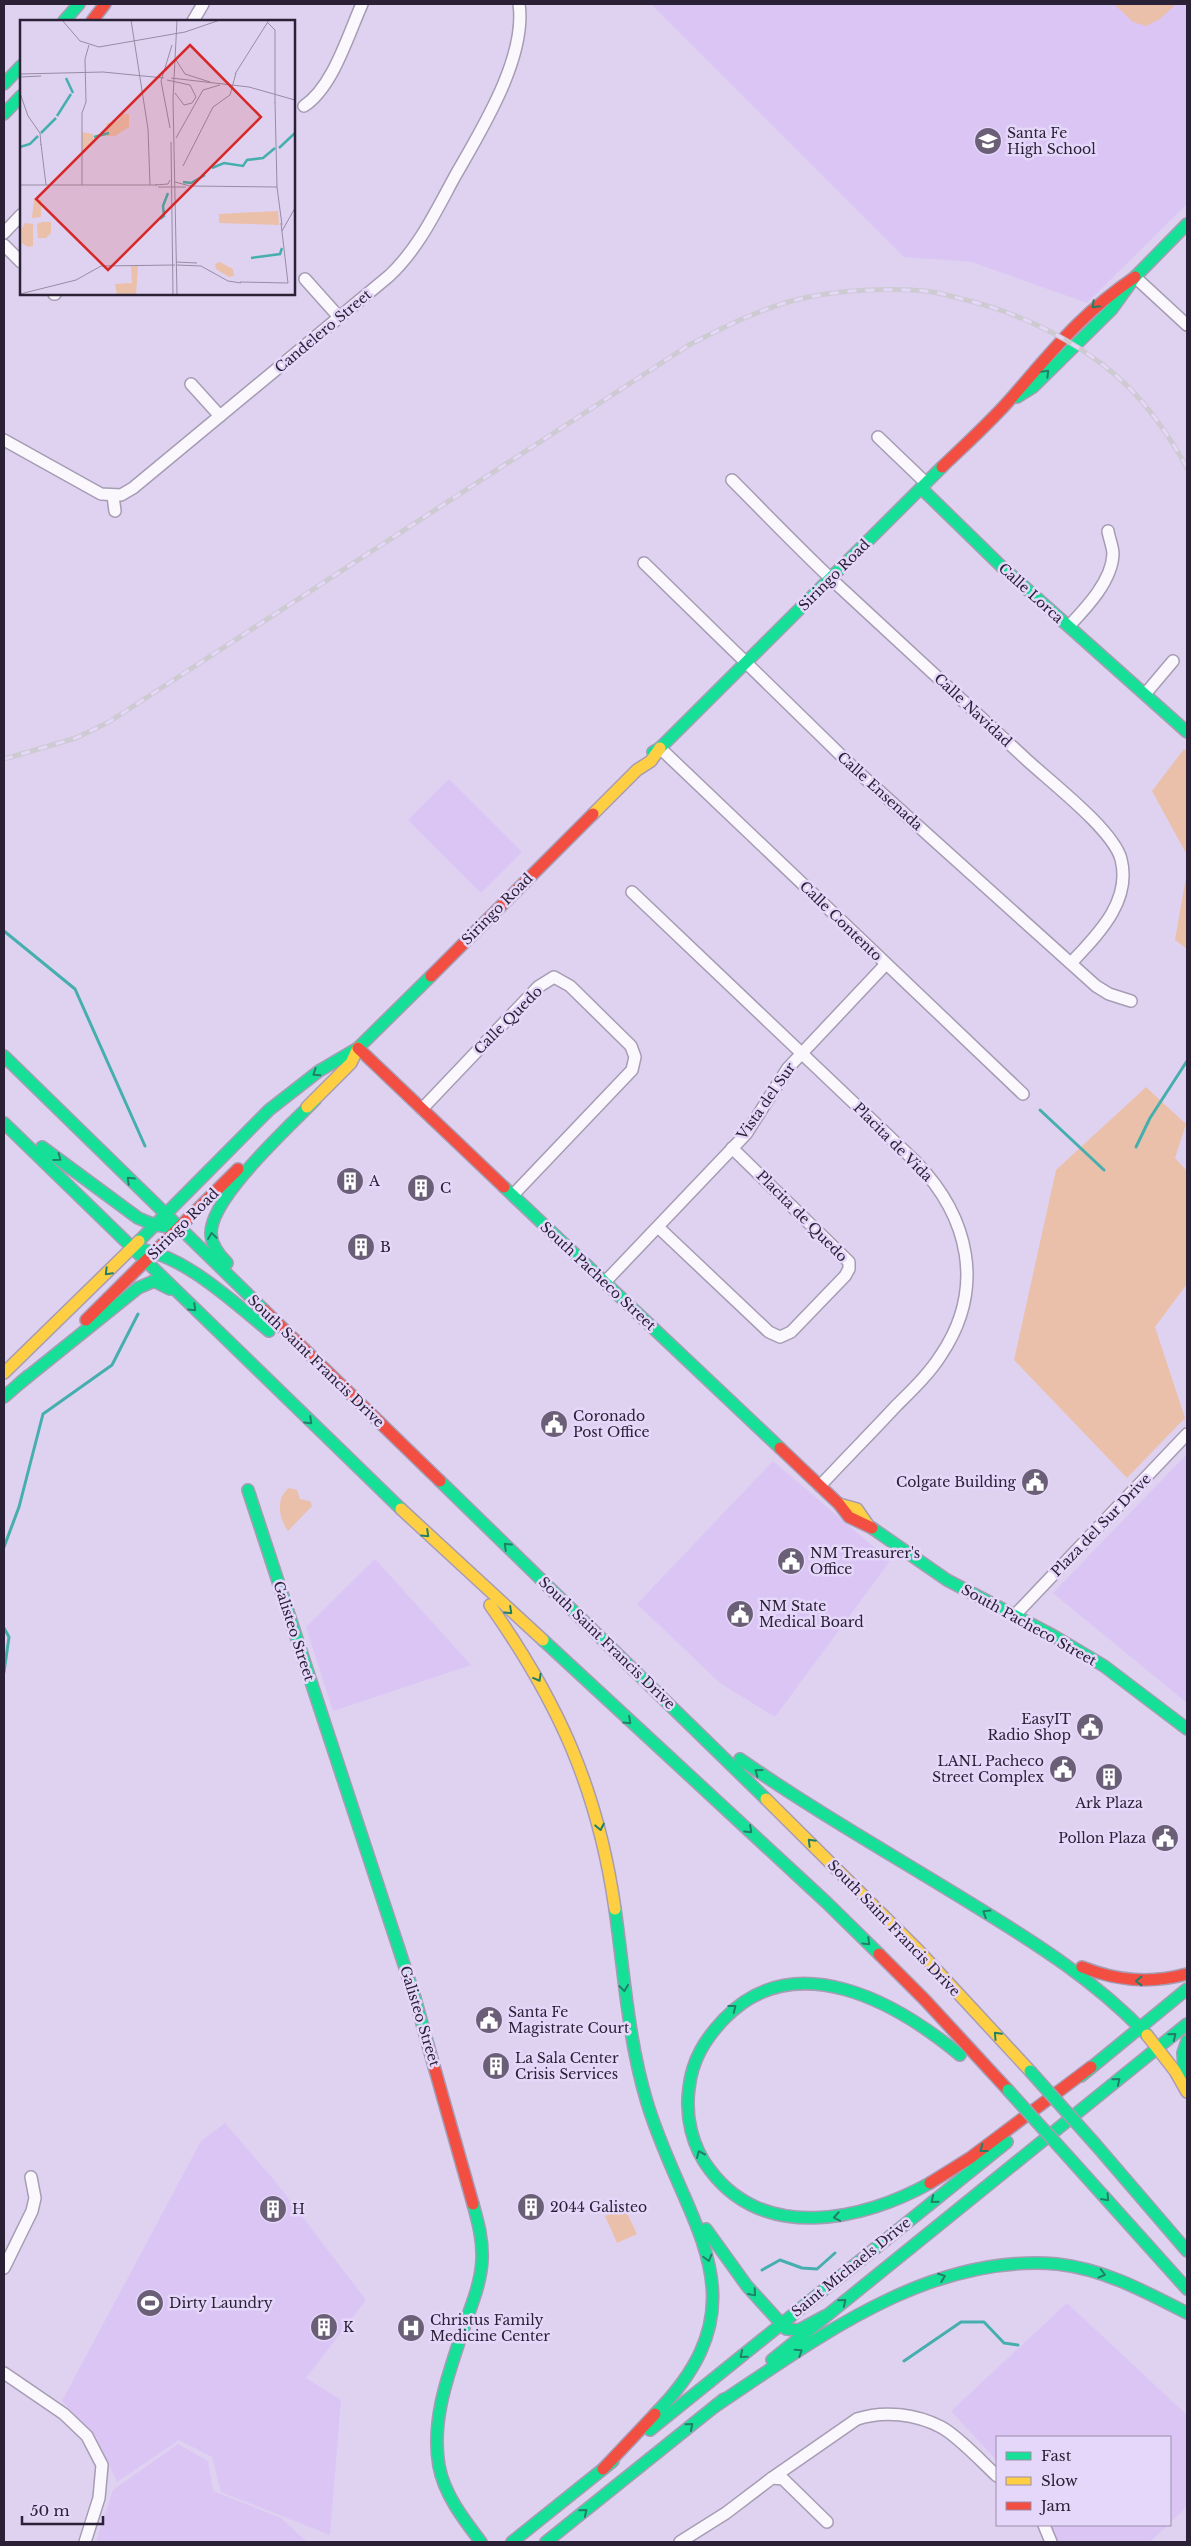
<svg xmlns="http://www.w3.org/2000/svg" width="1191" height="2546" font-family="'Libre Baskerville',serif">
<style>
.built{fill:#dac5f5}
.green{fill:#ebc0ab}
.lines{fill:none;stroke-linecap:round;stroke-linejoin:round}
.stream{stroke:#46afae;stroke-width:3}
.street-casing{stroke:#a69cb4;stroke-width:14}
.fast-casing{stroke:#a69cb4;stroke-width:14}
.slow-casing{stroke:#a69cb4;stroke-width:14}
.jam-casing{stroke:#a69cb4;stroke-width:14}
.street{stroke:#faf8fd;stroke-width:11}
.fast{stroke:#16e098;stroke-width:11}
.slow{stroke:#ffcf43;stroke-width:11}
.jam{stroke:#f24e42;stroke-width:11}
.rail-casing{stroke:#cdcad2;stroke-width:5}
.rail{stroke:#e5d7f9;stroke-width:3;stroke-dasharray:9;stroke-linecap:butt}
.fast-bridge-casing{stroke:#a69cb4;stroke-width:14;stroke-linecap:butt}
.fast-bridge{stroke:#16e098;stroke-width:11}
.oneway{stroke:#208067}
.labels{text-anchor:middle;stroke-width:5;stroke-linejoin:round;paint-order:stroke}
.poi-label{font-size:14px;fill:#2b2136;stroke:#e5d7f9;text-anchor:start}
.street-label{font-size:14px;fill:#2b2136;stroke:#e5d7f9}
.inset-river{fill:none;stroke:#46afae;stroke-width:2.5}
.inset-road{fill:none;stroke:#978ba6;stroke-width:1}
.view{fill:#d62828;fill-opacity:0.15;stroke:#d62828;stroke-width:2.5}
.inset-edge{fill:none;stroke:#2b2136;stroke-width:2.5}
</style>
<rect width="100%" height="100%" fill="#dfd2f0"/>
<g class="built">
<path d="M651 4H1187V204L1087 303 972 262 904 257Z"/>
<path d="M449 779 522 852 481 893 408 820Z"/>
<path d="M1187 1454V1703L1053 1593Z"/>
<path d="M773 1461 890 1561 775 1717 720 1683 637 1604Z"/>
<path d="M375 1559 471 1665 333 1711 306 1627Z"/>
<path d="M225 2123 275 2181 366 2300 306 2378 341 2400 330 2535 221 2492 212 2457 179 2440 117 2482 97 2438 62 2401 201 2141Z"/>
<path d="M1067 2303 1187 2415V2506L1170 2523V2437H997V2461L951 2411Z"/>
<path d="M178 2444 208 2461 213 2491 281 2518 307 2542H96L113 2490Z"/>
<path d="M1041 2525H1168L1150 2542H1050Z"/>
</g>
<g class="green">
<path d="M1114 4H1176L1160 19 1146 26 1133 22Z"/>
<path d="M1184 749 1187 752V855L1152 791Z"/>
<path d="M1187 871V949L1175 940Z"/>
<path d="M1146 1087 1186 1124 1175 1158 1187 1171V1284L1155 1327 1185 1418 1127 1478 1014 1360 1056 1170Z"/>
<path d="M289 1488 297 1490 300 1499 310 1501 312 1506 288 1531C279 1519 275 1498 289 1488Z"/>
<path d="M624 2207 637 2234 617 2243 605 2216Z"/>
</g>
<g class="lines">
<g class="stream">
<path d="M4 931 75 989 145 1146"/>
<path d="M1040 1110 1104 1170"/>
<path d="M1136 1147 1150 1118 1187 1061"/>
<path d="M4 1547 19 1507 43 1414 112 1365 138 1314"/>
<path d="M4 1628 9 1637 4 1672"/>
<path d="M762 2270 780 2260 802 2268 817 2269 835 2253"/>
<path d="M904 2361 961 2322H984L1004 2343 1018 2345"/>
</g>
<g class="street-casing">
<g id="street">
<path d="M193 21 203 4"/>
<path d="M304 106C333 87 348 35 362 4"/>
<path d="M4 233 21 215"/>
<path d="M4 245 21 262"/>
<path d="M1135 277 1187 325"/>
<path d="M305 279 339 317"/>
<path d="M54 294H55"/>
<path d="M191 384 220 416"/>
<path d="M878 437 926 483"/>
<path d="M4 440 101 494 121 495 133 488 389 276C418 249 435 213 454 178 480 132 527 58 519 4"/>
<path d="M732 480C768 516 804 554 842 589 904 647 966 704 1028 761 1052 783 1113 830 1121 859 1132 902 1097 935 1071 963"/>
<path d="M113 496 115 511"/>
<path d="M644 563 857 771 1096 986 1109 994 1131 1001"/>
<path d="M1069 626C1086 608 1112 581 1113 554 1113 547 1109 538 1108 531"/>
<path d="M1146 693 1173 661"/>
<path d="M660 748 1023 1094"/>
<path d="M632 892 916 1162C969 1217 986 1288 941 1355 929 1374 912 1390 896 1406 871 1433 845 1459 820 1486"/>
<path d="M422 1109 538 987 554 977 570 986 631 1046 635 1057 632 1070 513 1195"/>
<path d="M658 1227 769 1332 780 1337 791 1332 845 1276 849 1269V1262L732 1148"/>
<path d="M605 1282 746 1134 788 1068 886 964"/>
<path d="M1014 1616 1187 1434"/>
<path d="M4 2268 32 2211 35 2198 31 2177"/>
<path d="M4 2373 64 2414 87 2436 102 2465 99 2498 85 2542"/>
<path d="M772 2478 857 2419C884 2410 916 2414 941 2427 958 2436 982 2462 997 2476"/>
<path d="M1044 2525 1051 2542"/>
<path d="M680 2542 726 2513 772 2478 783 2479 827 2522"/>
</g>
</g>
<g class="fast-casing">
<g id="fast">
<path d="M64 21 79 4"/>
<path d="M4 84 21 66"/>
<path d="M4 114 21 96"/>
<path d="M1017 397 1033 387 1112 309 1135 277 1187 224"/>
<path d="M921 488 1001 566 1187 732"/>
<path d="M653 752 660 748 942 467"/>
<path d="M4 1056 264 1310"/>
<path d="M4 1123 401 1509"/>
<path d="M42 1147 138 1218 155 1225 179 1228"/>
<path d="M504 1187 780 1448"/>
<path d="M139 1241 269 1110 319 1071 358 1048 431 976"/>
<path d="M132 1248C181 1252 232 1301 269 1331"/>
<path d="M227 1263C219 1255 211 1245 211 1233 211 1197 290 1126 315 1100"/>
<path d="M20 1383 138 1288 154 1281 170 1289"/>
<path d="M4 1397 28 1376"/>
<path d="M440 1481 766 1799"/>
<path d="M248 1490 415 1998 428 2045"/>
<path d="M872 1528 947 1580 1052 1635 1104 1666 1187 1729"/>
<path d="M543 1640 826 1902 879 1954"/>
<path d="M740 1759C816 1812 896 1857 975 1906 1037 1944 1097 1982 1147 2035"/>
<path d="M615 1909C624 1972 628 2038 646 2099 682 2223 771 2297 655 2414"/>
<path d="M1081 2076 1187 1989"/>
<path d="M1185 2086 1183 2053 1187 2041"/>
<path d="M1096 2145 1187 2251"/>
<path d="M1073 2162 1187 2289"/>
<path d="M930 2183C862 2221 764 2242 710 2170 692 2147 685 2116 689 2088 692 2060 705 2039 724 2019 795 1945 896 2002 960 2055"/>
<path d="M473 2204C478 2222 483 2240 482 2260 481 2280 474 2299 467 2318 452 2365 430 2416 439 2466 444 2494 464 2520 481 2542"/>
<path d="M706 2229 747 2286 786 2329 799 2330 825 2316"/>
<path d="M772 2360 1187 2024"/>
<path d="M714 2407C815 2340 927 2253 1057 2264 1104 2269 1146 2292 1187 2313"/>
<path d="M650 2430 1007 2142"/>
<path d="M512 2542 613 2461"/>
<path d="M546 2542 724 2399"/>
</g>
</g>
<g class="slow-casing">
<g id="slow">
<path d="M593 814 637 770 651 761 660 748"/>
<path d="M307 1107 351 1063 358 1048"/>
<path d="M4 1373 139 1241"/>
<path d="M839 1504 857 1509 868 1525"/>
<path d="M401 1509 543 1640"/>
<path d="M490 1605C559 1703 598 1790 615 1909"/>
<path d="M766 1799 918 1950 1030 2071"/>
<path d="M1147 2035 1175 2071 1187 2092"/>
</g>
</g>
<g class="jam-casing">
<g id="jam">
<path d="M92 21 105 4"/>
<path d="M942 467C964 446 987 425 1007 403 1051 353 1079 315 1135 277"/>
<path d="M431 976 593 814"/>
<path d="M358 1048 504 1187"/>
<path d="M264 1310 440 1481"/>
<path d="M86 1320 238 1169"/>
<path d="M780 1448 839 1504 849 1517 872 1528"/>
<path d="M879 1954 925 2000 1008 2090"/>
<path d="M1082 1967C1117 1981 1150 1984 1187 1974"/>
<path d="M428 2045 473 2204"/>
<path d="M930 2183 970 2158 1091 2067"/>
<path d="M603 2469 655 2414"/>
</g>
</g>
<use href="#street" class="street"/>
<use href="#fast" class="fast"/>
<use href="#slow" class="slow"/>
<use href="#jam" class="jam"/>
<g class="rail-casing">
<path id="rail" d="M4 759 76 738 109 722 689 345C726 326 763 307 804 298 843 290 885 288 925 291 936 292 947 295 958 298 1029 314 1107 354 1152 414 1165 431 1177 449 1187 468"/>
</g>
<use href="#rail" class="rail"/>
<g class="fast-bridge-casing">
<g id="fast-bridge">
<path d="M1030 2071 1096 2145"/>
<path d="M1008 2090 1073 2162"/>
</g>
</g>
<use href="#fast-bridge" class="fast-bridge"/>
</g>
<defs><path id="oneway-chevron" d="M-2-3.5L2.5 0L-2 3.5" fill="none" stroke-width="1.6" stroke-linecap="round" stroke-linejoin="round" transform="scale(1.25)"/></defs>
<g class="oneway">
<use href="#oneway-chevron" transform="translate(1095 305) rotate(135)"/>
<use href="#oneway-chevron" transform="translate(1046 373) rotate(-45)"/>
<use href="#oneway-chevron" transform="translate(316 1073) rotate(146)"/>
<use href="#oneway-chevron" transform="translate(58 1158) rotate(36)"/>
<use href="#oneway-chevron" transform="translate(130 1180) rotate(-136)"/>
<use href="#oneway-chevron" transform="translate(212 1236) rotate(-98)"/>
<use href="#oneway-chevron" transform="translate(108 1272) rotate(135)"/>
<use href="#oneway-chevron" transform="translate(193 1308) rotate(44)"/>
<use href="#oneway-chevron" transform="translate(309 1421) rotate(44)"/>
<use href="#oneway-chevron" transform="translate(426 1534) rotate(43)"/>
<use href="#oneway-chevron" transform="translate(507 1546) rotate(-136)"/>
<use href="#oneway-chevron" transform="translate(509 1611) rotate(43)"/>
<use href="#oneway-chevron" transform="translate(538 1678) rotate(61)"/>
<use href="#oneway-chevron" transform="translate(628 1721) rotate(43)"/>
<use href="#oneway-chevron" transform="translate(758 1772) rotate(-144)"/>
<use href="#oneway-chevron" transform="translate(600 1827) rotate(79)"/>
<use href="#oneway-chevron" transform="translate(749 1830) rotate(43)"/>
<use href="#oneway-chevron" transform="translate(811 1842) rotate(-135)"/>
<use href="#oneway-chevron" transform="translate(986 1913) rotate(-148)"/>
<use href="#oneway-chevron" transform="translate(867 1942) rotate(44)"/>
<use href="#oneway-chevron" transform="translate(1139 1981) rotate(-180)"/>
<use href="#oneway-chevron" transform="translate(624 1988) rotate(82)"/>
<use href="#oneway-chevron" transform="translate(733 2008) rotate(-38)"/>
<use href="#oneway-chevron" transform="translate(997 2035) rotate(-133)"/>
<use href="#oneway-chevron" transform="translate(1173 2036) rotate(-39)"/>
<use href="#oneway-chevron" transform="translate(1117 2081) rotate(-39)"/>
<use href="#oneway-chevron" transform="translate(983 2149) rotate(143)"/>
<use href="#oneway-chevron" transform="translate(700 2154) rotate(-114)"/>
<use href="#oneway-chevron" transform="translate(1106 2198) rotate(48)"/>
<use href="#oneway-chevron" transform="translate(934 2200) rotate(141)"/>
<use href="#oneway-chevron" transform="translate(837 2217) rotate(170)"/>
<use href="#oneway-chevron" transform="translate(708 2258) rotate(75)"/>
<use href="#oneway-chevron" transform="translate(1102 2274) rotate(14)"/>
<use href="#oneway-chevron" transform="translate(942 2277) rotate(-21)"/>
<use href="#oneway-chevron" transform="translate(753 2293) rotate(49)"/>
<use href="#oneway-chevron" transform="translate(843 2302) rotate(-39)"/>
<use href="#oneway-chevron" transform="translate(799 2352) rotate(-33)"/>
<use href="#oneway-chevron" transform="translate(743 2355) rotate(141)"/>
<use href="#oneway-chevron" transform="translate(690 2426) rotate(-39)"/>
<use href="#oneway-chevron" transform="translate(584 2512) rotate(-39)"/>
</g>
<defs>
<g id="school-disc" transform="scale(1.4375)"><circle r="9.5" fill="#6a5f77" stroke="#e5d7f9"/><path d="M0-5L7-2L0 1L-7-2ZM-4 1L0 2.5L4 1V4Q0 6-4 4Z" fill="#fff"/></g>
<g id="building-disc" transform="scale(1.4375)"><circle r="9.5" fill="#6a5f77" stroke="#e5d7f9"/><path d="M-4-6H4V6H1V3H-1V6H-4ZM-2.5-4.3h1.7v1.8h-1.7ZM.8-4.3h1.7v1.8H.8ZM-2.5-1h1.7V.8h-1.7ZM.8-1h1.7V.8H.8Z" fill="#fff"/></g>
<g id="civic-disc" transform="scale(1.4375)"><circle r="9.5" fill="#6a5f77" stroke="#e5d7f9"/><path d="M-.6-6.5H3V-4.5H.6V-3L4-1V1h2V6H-6V1h2V-1L-.6-3ZM-1.2 2.5V6h2.4V2.5Z" fill="#fff"/></g>
<g id="stadium-disc" transform="scale(1.4375)"><circle r="9.5" fill="#6a5f77" stroke="#e5d7f9"/><path d="M0-5a6.5 5 0 1 0 0 10a6.5 5 0 1 0 0-10ZM-3.5-1.8h7v3.6h-7Z" fill="#fff"/></g>
<g id="hospital-disc" transform="scale(1.4375)"><circle r="9.5" fill="#6a5f77" stroke="#e5d7f9"/><path d="M-5-5h3v3.5h4V-5h3V5h-3V1.5h-4V5h-3Z" fill="#fff"/></g>
</defs>
<g fill-rule="evenodd">
<use href="#school-disc" x="988" y="141"/>
<use href="#building-disc" x="350" y="1181"/>
<use href="#building-disc" x="421" y="1188"/>
<use href="#building-disc" x="361" y="1247"/>
<use href="#civic-disc" x="554" y="1424"/>
<use href="#civic-disc" x="1035" y="1482"/>
<use href="#civic-disc" x="791" y="1561"/>
<use href="#civic-disc" x="740" y="1614"/>
<use href="#civic-disc" x="1090" y="1727"/>
<use href="#civic-disc" x="1063" y="1769"/>
<use href="#building-disc" x="1109" y="1777"/>
<use href="#civic-disc" x="1165" y="1838"/>
<use href="#civic-disc" x="489" y="2020"/>
<use href="#building-disc" x="496" y="2066"/>
<use href="#building-disc" x="531" y="2207"/>
<use href="#building-disc" x="273" y="2209"/>
<use href="#stadium-disc" x="150" y="2303"/>
<use href="#building-disc" x="324" y="2327"/>
<use href="#hospital-disc" x="411" y="2328"/>
</g>
<g class="labels">
<g class="poi-label">
<text x="1007" y="138">Santa Fe<tspan x="1007" dy="16">High School</tspan></text>
<text x="369" y="1186">A</text>
<text x="440" y="1193">C</text>
<text x="380" y="1252">B</text>
<text x="573" y="1421">Coronado<tspan x="573" dy="16">Post Office</tspan></text>
<text x="1016" y="1487" text-anchor="end">Colgate Building</text>
<text x="810" y="1558">NM Treasurer's<tspan x="810" dy="16">Office</tspan></text>
<text x="759" y="1611">NM State<tspan x="759" dy="16">Medical Board</tspan></text>
<text x="1071" y="1724" text-anchor="end">EasyIT<tspan x="1071" dy="16">Radio Shop</tspan></text>
<text x="1044" y="1766" text-anchor="end">LANL Pacheco<tspan x="1044" dy="16">Street Complex</tspan></text>
<text x="1109" y="1808" text-anchor="middle">Ark Plaza</text>
<text x="1146" y="1843" text-anchor="end">Pollon Plaza</text>
<text x="508" y="2017">Santa Fe<tspan x="508" dy="16">Magistrate Court</tspan></text>
<text x="515" y="2063">La Sala Center<tspan x="515" dy="16">Crisis Services</tspan></text>
<text x="550" y="2212">2044 Galisteo</text>
<text x="292" y="2214">H</text>
<text x="169" y="2308">Dirty Laundry</text>
<text x="430" y="2325">Christus Family<tspan x="430" dy="16">Medicine Center</tspan></text>
<text x="343" y="2332">K</text>
</g>
<g class="street-label">
<text transform="translate(323 331) rotate(-40)" y="5">Candelero Street</text>
<text transform="translate(834 575) rotate(-45)" y="5">Siringo Road</text>
<text transform="translate(1031 593) rotate(42)" y="5">Calle Lorca</text>
<text transform="translate(973 710) rotate(43)" y="5">Calle Navidad</text>
<text transform="translate(880 791) rotate(42)" y="5">Calle Ensenada</text>
<text transform="translate(497 909) rotate(-45)" y="5">Siringo Road</text>
<text transform="translate(841 921) rotate(44)" y="5">Calle Contento</text>
<text transform="translate(508 1020) rotate(-45)" y="5">Calle Quedo</text>
<text transform="translate(766 1101) rotate(-55)" y="5">Vista del Sur</text>
<text transform="translate(893 1142) rotate(45)" y="5">Placita de Vida</text>
<text transform="translate(802 1216) rotate(45)" y="5">Placita de Quedo</text>
<text transform="translate(183 1224) rotate(-45)" y="5">Siringo Road</text>
<text transform="translate(598 1276) rotate(43)" y="5">South Pacheco Street</text>
<text transform="translate(316 1361) rotate(44)" y="5">South Saint Francis Drive</text>
<text transform="translate(1101 1525) rotate(-46)" y="5">Plaza del Sur Drive</text>
<text transform="translate(1029 1625) rotate(29)" y="5">South Pacheco Street</text>
<text transform="translate(294 1631) rotate(72)" y="5">Galisteo Street</text>
<text transform="translate(607 1643) rotate(44)" y="5">South Saint Francis Drive</text>
<text transform="translate(894 1928) rotate(46)" y="5">South Saint Francis Drive</text>
<text transform="translate(420 2016) rotate(73)" y="5">Galisteo Street</text>
<text transform="translate(851 2267) rotate(-39)" y="5">Saint Michaels Drive</text>
</g>
</g>
<g transform="translate(20 20)">
<rect width="275" height="275" fill="#dfd2f0"/>
<path d="M102 94H109V107L95 116H84L87 103 98 101ZM62 112 73 114 74 123 62 134ZM14 179 21 180V197L12 198ZM258 191 259 205 199 203V194ZM22 202H31V213L26 218H18L17 204ZM5 203 13 204V226L8 227 2 223V208ZM200 242 213 249 214 256 209 257 196 249 195 244ZM111 246H118L116 275H97L95 264 112 263Z" fill="#ebc0ab"/>
<path class="inset-river" d="M46 58 53 73M37 96 51 74M21 113 36 98M74 117 89 113M0 127 10 124 18 116M259 128 275 113M192 148 204 143 223 146 227 140 243 138 255 128M163 162 171 163 185 155M140 199 144 196 143 186 148 173M231 238 260 234 262 228"/>
<path class="inset-road" d="M42 0 60 21 79 27 165 12 200 0M111 0 128 109 130 165M157 0 153 79 157 275M248 3 255 10V83M156 40 165 54 190 62M0 54 83 52 144 58M215 54 249 0M0 57 21 56M151 58 229 67 275 80M147 60 170 65 176 77 172 83 164 85 155 73M0 73 8 96 20 113 21 125M255 82 257 167 262 205M150 108 141 61 152 25M156 118 183 70 200 65M151 122 153 275M21 124 26 165M163 146 193 87 210 75 216 53M155 162 170 166M0 165H137M62 165V93L66 82 65 39 69 25M135 165 148 164 150 160M170 166 257 167M138 167H166M262 211 275 188M156 242 177 243M157 245 181 246 208 261 221 263M220 262 268 263 261 203M0 274 56 260 81 246 155 245"/>
<path class="view" d="M170 25 241 97 88 250 16 179Z"/>
<rect width="275" height="275" class="inset-edge"/>
</g>
<rect width="1191" height="2546" fill="none" stroke="#2b2136" stroke-width="10"/>
<rect x="996" y="2436" width="175" height="90" fill="#e5d7f9" stroke="#9b8eab"/>
<rect x="1006" y="2452" width="25" height="8" fill="#16e098" stroke="#9b8eab"/>
<text x="1041" y="2461" font-size="15" fill="#2b2136">Fast</text>
<rect x="1006" y="2477" width="25" height="8" fill="#ffcf43" stroke="#9b8eab"/>
<text x="1041" y="2486" font-size="15" fill="#2b2136">Slow</text>
<rect x="1006" y="2502" width="25" height="8" fill="#f24e42" stroke="#9b8eab"/>
<text x="1041" y="2511" font-size="15" fill="#2b2136">Jam</text>
<path d="M22 2516v8h81v-8" fill="none" stroke="#2b2136" stroke-width="2.5"/>
<text x="30" y="2516" font-size="15" fill="#2b2136" stroke="#e5d7f9" stroke-width="4" paint-order="stroke">50 m</text>
</svg>
